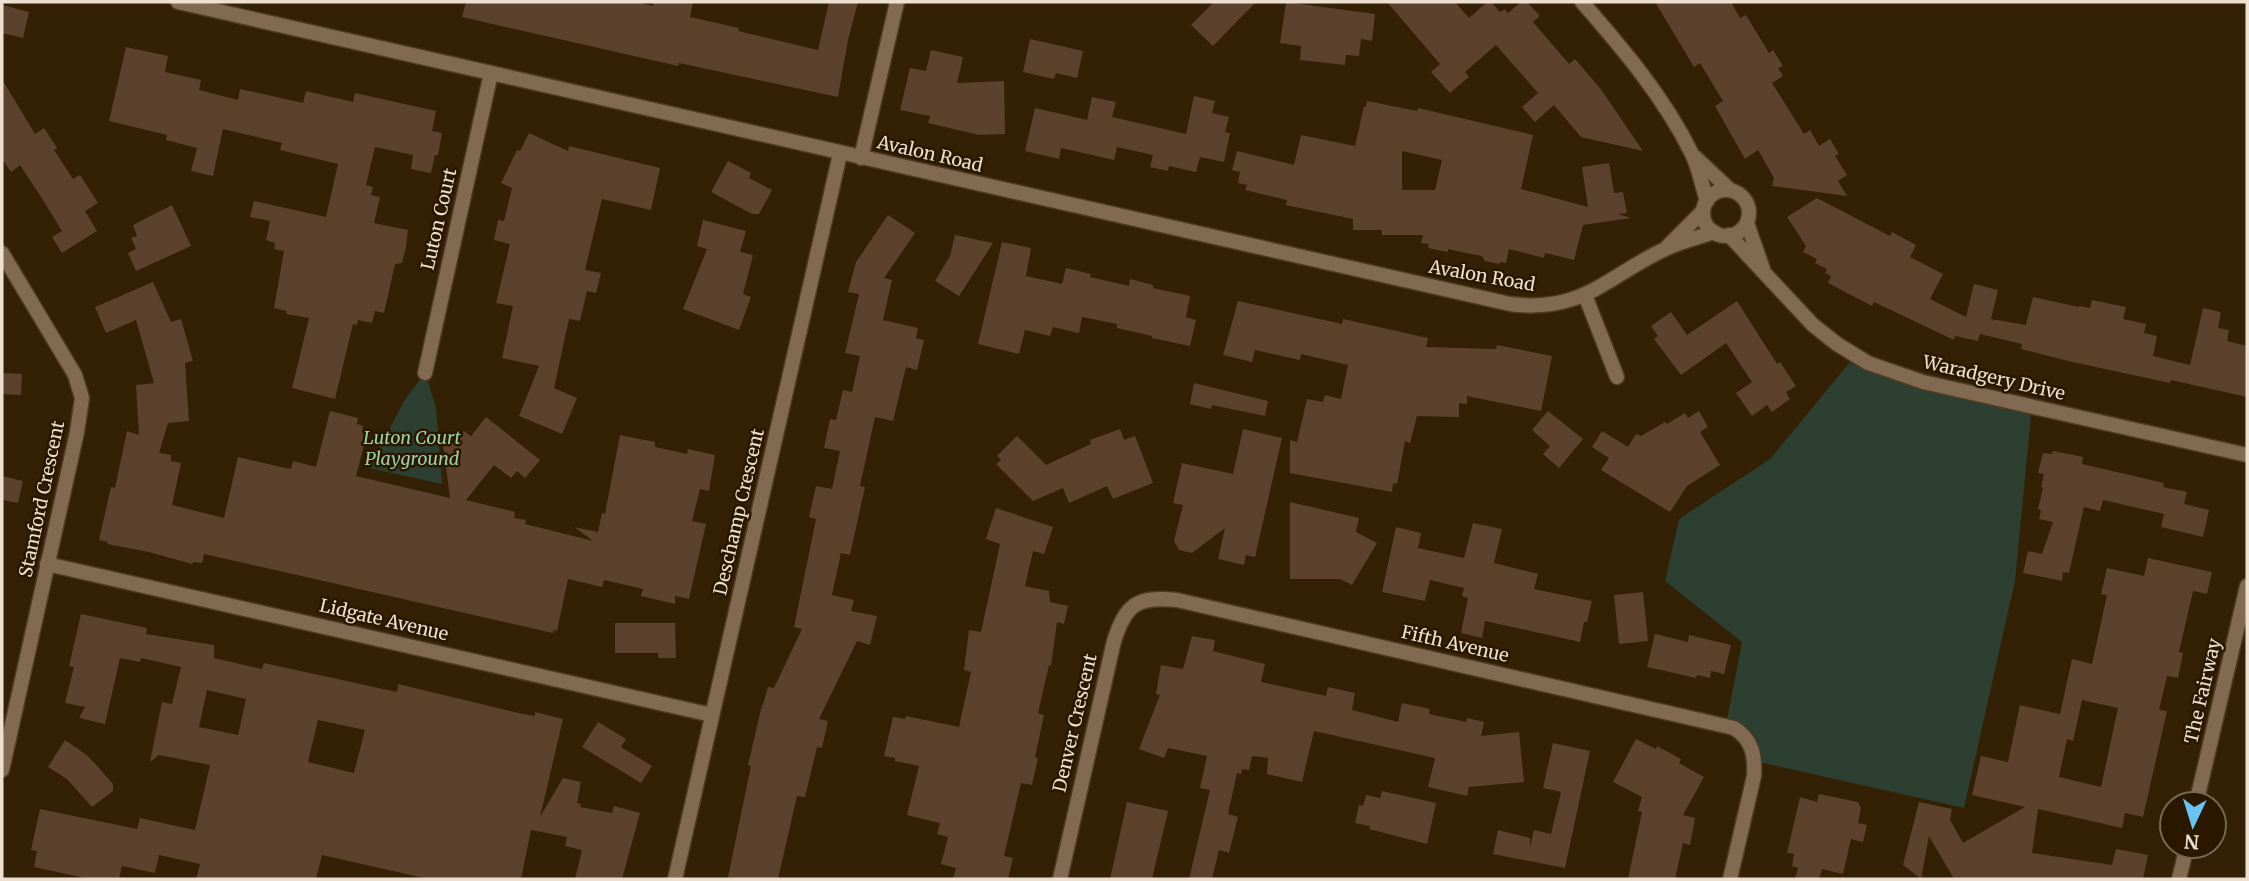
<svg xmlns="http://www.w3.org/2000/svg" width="2249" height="881" font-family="Merriweather,serif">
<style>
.green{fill:#2c3f31}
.building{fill:#5c422c;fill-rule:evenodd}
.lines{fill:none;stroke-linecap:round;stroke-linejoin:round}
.minor-casing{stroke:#4d3b22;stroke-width:17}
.minor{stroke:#826a52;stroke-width:14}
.labels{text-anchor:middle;stroke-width:5;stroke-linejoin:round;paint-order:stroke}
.street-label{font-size:18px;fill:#ede0d1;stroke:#291700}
.park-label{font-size:18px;font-style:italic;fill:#9dd0ac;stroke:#291700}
</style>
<rect width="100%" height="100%" fill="#332005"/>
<g class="green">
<path d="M1855 356 2032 406 2015 581 1964 808 1754 761V753L1726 725 1742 642 1665 581 1679 519 1770 459Z"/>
<path d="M425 373 436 407 442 484 369 468 404 401Z"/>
</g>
<g class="building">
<path d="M466 2H634L653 6 654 2H693L690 17 739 28 738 31 818 50 829 2H858L848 40 838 97 679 63 678 66 462 17Z"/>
<path d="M1214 2H1256L1213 46 1191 25Z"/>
<path d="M1286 2 1375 14 1372 41 1361 39 1359 56 1346 55 1345 65 1300 60 1301 46 1280 43Z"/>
<path d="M1387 2H1455L1469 18 1487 2H1491L1500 12 1505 9 1508 13 1521 2H1527L1540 16 1533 22 1569 64 1575 59 1600 88 1643 151 1581 137 1554 105 1535 122 1522 107 1538 93 1496 45 1465 72 1469 77 1450 93 1431 72 1440 64Z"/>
<path d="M1655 2H1731L1740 18 1746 15 1769 53 1773 50 1783 66 1778 68 1783 76 1772 83 1804 134 1810 130 1819 146 1830 139 1839 154 1835 156 1847 175 1838 181 1847 196 1772 186 1774 178 1758 150 1745 159 1715 106 1723 101 1700 63 1694 67Z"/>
<path d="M2 5 29 12 23 38 2 33Z"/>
<path d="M1030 39 1083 51 1077 78 1056 73 1054 79 1023 72Z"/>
<path d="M126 47 168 56 165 72 201 80 199 90 238 100 240 89 303 103 306 91 353 102 355 93 436 111 432 131 442 133 438 155H435L431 173 411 169 413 155 375 147 366 185 373 187 371 195 380 197 374 223 408 230 406 247 402 263 395 264 384 313 375 311 372 323 358 320 357 325 353 324 335 399 292 388 309 318 286 314 287 311 274 308 284 251 274 249 275 243 266 240 270 221 250 217 254 201 326 217 338 164 280 150 282 143 223 129 213 176 191 171 197 148 166 140 167 135 109 121Z"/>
<path d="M931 50 963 57 957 83 1004 81 1005 134 979 135 928 123 930 116 900 110 910 68 926 71Z"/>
<path d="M2 79 35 134 44 128 57 148 54 150 73 179 80 175 98 203 85 211 97 231 62 253 52 237 62 231 43 200 20 165 11 172 2 159Z"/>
<path d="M1194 96 1215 101 1212 113 1229 117 1225 132 1230 133 1224 162 1200 157 1196 172 1169 166 1168 171 1150 167 1153 155 1117 147 1114 160 1061 148 1059 159 1025 151 1035 108 1087 120 1092 97 1116 102 1112 117 1186 134Z"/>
<path d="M1367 101 1417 111 1418 108 1533 135 1521 189 1588 207 1582 167 1609 163 1614 193 1623 192 1627 213 1618 214 1631 218 1583 225 1574 260 1545 253 1544 258 1509 249 1506 263 1501 262 1499 264 1485 261 1482 256 1466 253 1448 249V252L1428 248 1429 244 1421 243 1423 235H1382V230H1353V219L1286 205 1287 200 1245 190 1247 185 1238 183 1240 172 1232 170 1237 151 1294 165 1301 135 1355 146 1364 106 1366 107ZM1402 151 1442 160 1435 190H1402Z"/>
<path d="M529 133 568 151 569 146 660 168 651 210 602 199 585 270 601 273 596 293 587 291 580 321 569 319 554 388 577 398 562 434 519 416 539 366 502 358 513 306 496 303 510 244 494 240 498 220 504 221 512 188 501 183 517 150 520 151Z"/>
<path d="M728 161 751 173 749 178 772 190 759 214H752L711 192Z"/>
<path d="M1817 198 1890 236 1892 232 1916 245 1910 257 1943 274 1930 299 1966 317 1974 284 1998 290 1991 319 2026 325 2033 297 2079 307V306L2090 308 2092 300 2126 307 2123 319 2146 324 2144 333 2157 336 2153 356 2190 365 2203 308 2221 312 2218 328 2229 330 2227 341 2247 346V397L2171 380 2170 383 2068 361 2021 349 2022 344 1980 334 1978 341 1955 336 1954 340 1874 302 1872 306 1828 283 1831 276 1825 273 1827 269 1815 263 1817 259 1803 252 1806 246 1787 217Z"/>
<path d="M172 205 191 246 136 271 128 253 136 249 131 238 137 236 133 225Z"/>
<path d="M888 215 915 233 884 278 892 280 883 320 918 328 916 338 924 340 917 370 906 367 893 421 875 417 860 486 865 487 850 555 841 553 832 595 854 600 851 611 877 616 870 645 857 641 819 719 828 721 822 748 817 747 805 797 797 796 778 879H740L728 877 751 766 748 765 762 705H763L768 687 774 688 802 629 794 627 816 519 809 517 816 486 832 489 840 451 824 448 830 419 836 420 843 390 852 392 860 356 845 353 859 294 848 292 856 262Z"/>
<path d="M703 220 746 231 740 252 753 255 743 294 751 297 739 330 683 309 707 249 697 246Z"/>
<path d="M955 235 993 243 959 296 935 281 950 256Z"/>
<path d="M1002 242 1031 248 1026 276 1062 284 1066 268 1091 274 1090 277 1129 286 1130 279 1153 285V288L1190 296 1186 317 1196 320 1190 346 1152 338V336L1117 328V324L1082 317 1079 333 1053 327 1050 336 1025 330 1019 354 978 344Z"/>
<path d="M153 282 171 322 181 319 193 361 185 363 189 421 168 423 159 453 171 455V461L181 463 172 505 224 518 238 457 281 467 291 469 293 461 316 467 330 411 358 418 357 424 363 426 362 433 367 434 356 476 450 498 443 444 455 442 464 431 471 436 486 417 540 460 525 478 517 471 511 478 494 465 466 500 515 512 514 518 526 520 525 524 593 541 574 527 598 532 602 513 605 514 620 435 655 442V447L687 454 688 449 715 455 709 491 700 489 692 521 706 524 689 599 675 596V604L641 596 643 589 604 580 602 587 568 579 557 631 554 630 553 633 204 554 202 563 193 562 192 564 149 552 107 544 108 542 99 540 111 487 115 488 127 431 139 435 136 385 154 383 136 320 106 333 95 307Z"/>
<path d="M1238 301 1342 324 1343 319 1428 338 1426 347 1496 349 1497 345 1552 356 1541 411 1467 396V404L1459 403V417L1417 416 1410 443 1405 441 1397 484 1393 483 1392 492 1290 473V440L1297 442 1307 399 1323 402 1325 395 1341 399 1348 365 1301 354 1300 360 1255 350 1252 362 1223 355Z"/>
<path d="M1737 301 1777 364 1780 362 1796 386 1786 392 1790 399 1772 412 1767 405 1752 416 1736 393 1752 382 1726 343 1681 375 1654 339 1658 336 1651 326 1671 312 1687 335Z"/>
<path d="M2 373 22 374 21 395 2 394Z"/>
<path d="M1194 383 1268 401 1265 416 1212 405 1211 409 1190 404Z"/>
<path d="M1548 411 1583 439 1559 468 1543 454 1550 446 1532 430Z"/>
<path d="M1699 411 1708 427 1700 432 1720 465 1687 486 1670 512 1601 470 1609 458 1592 447 1602 431 1628 447 1636 434 1641 436 1665 422 1667 424 1685 413 1688 418Z"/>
<path d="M1120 429 1124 440 1135 436 1153 483 1113 499 1107 486 1069 503 1063 488 1033 501 996 464 1001 460 997 456 1017 436 1046 465 1091 444 1090 440Z"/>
<path d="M1243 429 1282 438 1255 557 1246 555 1244 565 1218 559 1225 528 1192 553 1179 550 1174 541 1183 505 1173 503 1182 463 1233 474Z"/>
<path d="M2053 451 2083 457 2082 464 2164 483 2163 487 2187 492 2184 504 2209 510 2203 537 2161 527 2164 514 2103 500 2100 511 2084 507 2069 573 2063 572 2062 581 2023 573 2028 551 2042 554 2053 522 2039 519 2041 510 2038 509 2043 488 2041 487 2044 474 2038 473 2043 453 2052 454Z"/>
<path d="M2 476 23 481 18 503 2 500Z"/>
<path d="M1290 502 1359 518 1356 532 1377 543 1352 585 1340 579H1290Z"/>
<path d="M996 508 1053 527 1044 554 1033 551 1025 586 1049 591 1050 602 1068 606 1064 624 1057 622 1051 666 1049 665 1038 713 1044 715 1035 757 1038 758 1032 785 1021 783 1004 856 1013 858 1008 879H953L956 868 941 864 948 837 937 834 940 823 907 815 919 766 895 761V758L884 756 893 717 905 719 906 716 959 727 971 672 964 670 969 630 981 632 1000 544 986 539Z"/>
<path d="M1473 523 1502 529 1494 563 1538 574 1534 589 1592 601 1587 622H1584L1580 642 1485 621 1482 638 1461 633 1468 598 1462 596 1464 588 1430 580 1425 601 1382 592 1396 527 1421 533 1418 548 1464 558Z"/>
<path d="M2148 558 2212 572 2207 594 2193 591 2179 652 2183 653 2178 678 2167 676 2159 710 2167 711 2143 817 2125 813 2122 828 2038 809 2032 853 2112 865 2116 849 2148 855 2143 879H1954L1929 836 1921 879 1903 865 1919 802 1952 809 1950 820 1963 843 2025 807 1972 795 1981 756 2008 762 2020 705 2060 714 2072 659 2092 664 2107 595 2101 594 2107 568 2144 576ZM2082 700 2118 708 2101 787 2059 777 2067 739 2073 741Z"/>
<path d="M1643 592 1648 641 1619 644 1614 595Z"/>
<path d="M81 614 147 628 146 634 214 645V658L262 669 264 663 397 692 398 684 523 714 535 716V712L563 719 540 817 563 778 581 782 577 803 581 804 580 807 612 813 614 806 640 813 622 879H575L582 850 565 846 567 837 531 830 521 879H428L322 855 316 879H196L200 864 159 855 155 873 122 866 119 879H90L34 867 37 851 31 850 40 809 137 829 140 818 195 830 210 765 159 755 150 762 162 702 172 704 181 667 141 658 140 662 120 658 105 724 79 718 85 707 65 703 74 667 69 666ZM207 690 246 699 238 735 199 727ZM318 720 365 730 354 773 308 762Z"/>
<path d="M615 623H675L676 658H658V653H615Z"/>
<path d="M1655 634 1688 642 1689 635 1731 645 1724 674 1711 671 1710 678 1697 675 1696 678 1647 667Z"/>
<path d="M1192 636 1215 640 1213 651 1265 664 1261 682 1326 696 1328 687 1355 693 1352 710 1360 712 1398 722 1402 703 1430 709 1429 714 1466 722 1467 718 1484 722 1481 736 1519 732 1524 782 1469 787 1467 796 1428 787 1435 758 1314 731 1302 782 1267 774 1268 758 1252 756 1249 770 1242 769 1241 774 1237 773 1228 814 1238 817 1229 853 1219 850 1212 879H1189L1210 790 1200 788 1207 756 1168 748 1164 758 1139 749 1160 695 1156 694 1161 665 1183 669Z"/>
<path d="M598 722 626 739 621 747 652 766 641 783 582 747Z"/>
<path d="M1636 739 1656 749 1657 746 1681 759 1679 763 1704 777 1683 815 1695 818 1690 845 1683 843 1675 879H1628L1642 812 1638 811 1642 797 1613 782Z"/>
<path d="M65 740 88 756 113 784V791L92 807 67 779 48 767Z"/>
<path d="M1553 743 1590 751 1565 868 1493 854 1498 830 1530 838V847L1534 830 1551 834 1561 792 1543 788Z"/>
<path d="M1382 791 1436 803 1427 844 1369 829 1370 826 1355 823 1359 805 1363 806 1366 795 1380 798Z"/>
<path d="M1819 794 1858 802 1861 808 1858 823 1867 825 1863 842 1851 839 1843 874 1822 869 1819 879H1795L1798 868 1792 866 1794 854 1787 853 1800 797 1817 802Z"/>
<path d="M1127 802 1168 811 1152 879H1110Z"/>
</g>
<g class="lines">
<g class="minor-casing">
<g id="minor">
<path d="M178 2 1510 304C1582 313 1605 278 1663 250 1679 242 1697 238 1714 232"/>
<path d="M1582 2C1623 49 1664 97 1692 154 1699 168 1702 186 1707 201"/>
<path d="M1695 157 1730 190"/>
<path d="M861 158 897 2"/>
<circle cx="1726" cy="213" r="23"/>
<path d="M1747 223 1763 269"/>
<path d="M1729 235 1813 325 1837 344 1868 363 1923 382 2247 455"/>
<path d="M1668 246 1703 211"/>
<path d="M2 253 75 375 82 398 77 432 2 770"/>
<path d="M1585 295 1617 377"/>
<path d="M425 373 491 73"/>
<path d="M47 564 712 715"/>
<path d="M2196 804 2247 586"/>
<path d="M675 879 840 154"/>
<path d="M1060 879 1114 641C1126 604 1137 596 1177 600L1734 728C1753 740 1755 756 1754 776L1730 879"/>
<path d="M2179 879 2187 846"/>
</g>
</g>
<use href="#minor" class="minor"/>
</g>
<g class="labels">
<g class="street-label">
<text transform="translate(930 154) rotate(13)" y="6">Avalon Road</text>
<text transform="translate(439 219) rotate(-77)" y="6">Luton Court</text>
<text transform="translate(1482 276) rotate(10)" y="6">Avalon Road</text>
<text transform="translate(1994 378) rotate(13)" y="6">Waradgery Drive</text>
<text transform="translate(42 499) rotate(-78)" y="6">Stamford Crescent</text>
<text transform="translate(739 512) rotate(-77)" y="6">Deschamp Crescent</text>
<text transform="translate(384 620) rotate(13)" y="6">Lidgate Avenue</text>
<text transform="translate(1455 644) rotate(13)" y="6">Fifth Avenue</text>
<text transform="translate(2203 691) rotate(-77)" y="6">The Fairway</text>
<text transform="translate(1075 723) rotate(-77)" y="6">Denver Crescent</text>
</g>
<g class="park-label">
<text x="412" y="444">Luton Court<tspan x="412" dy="21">Playground</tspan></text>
</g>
</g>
<rect width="2249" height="881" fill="none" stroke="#ede0d1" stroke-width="7"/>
<g transform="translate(2193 825) rotate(184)"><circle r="33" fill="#291700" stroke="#776754" stroke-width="2"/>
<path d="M0-5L12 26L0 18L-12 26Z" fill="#6ac3f1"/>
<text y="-10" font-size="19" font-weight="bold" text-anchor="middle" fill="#ede0d1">N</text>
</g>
</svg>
